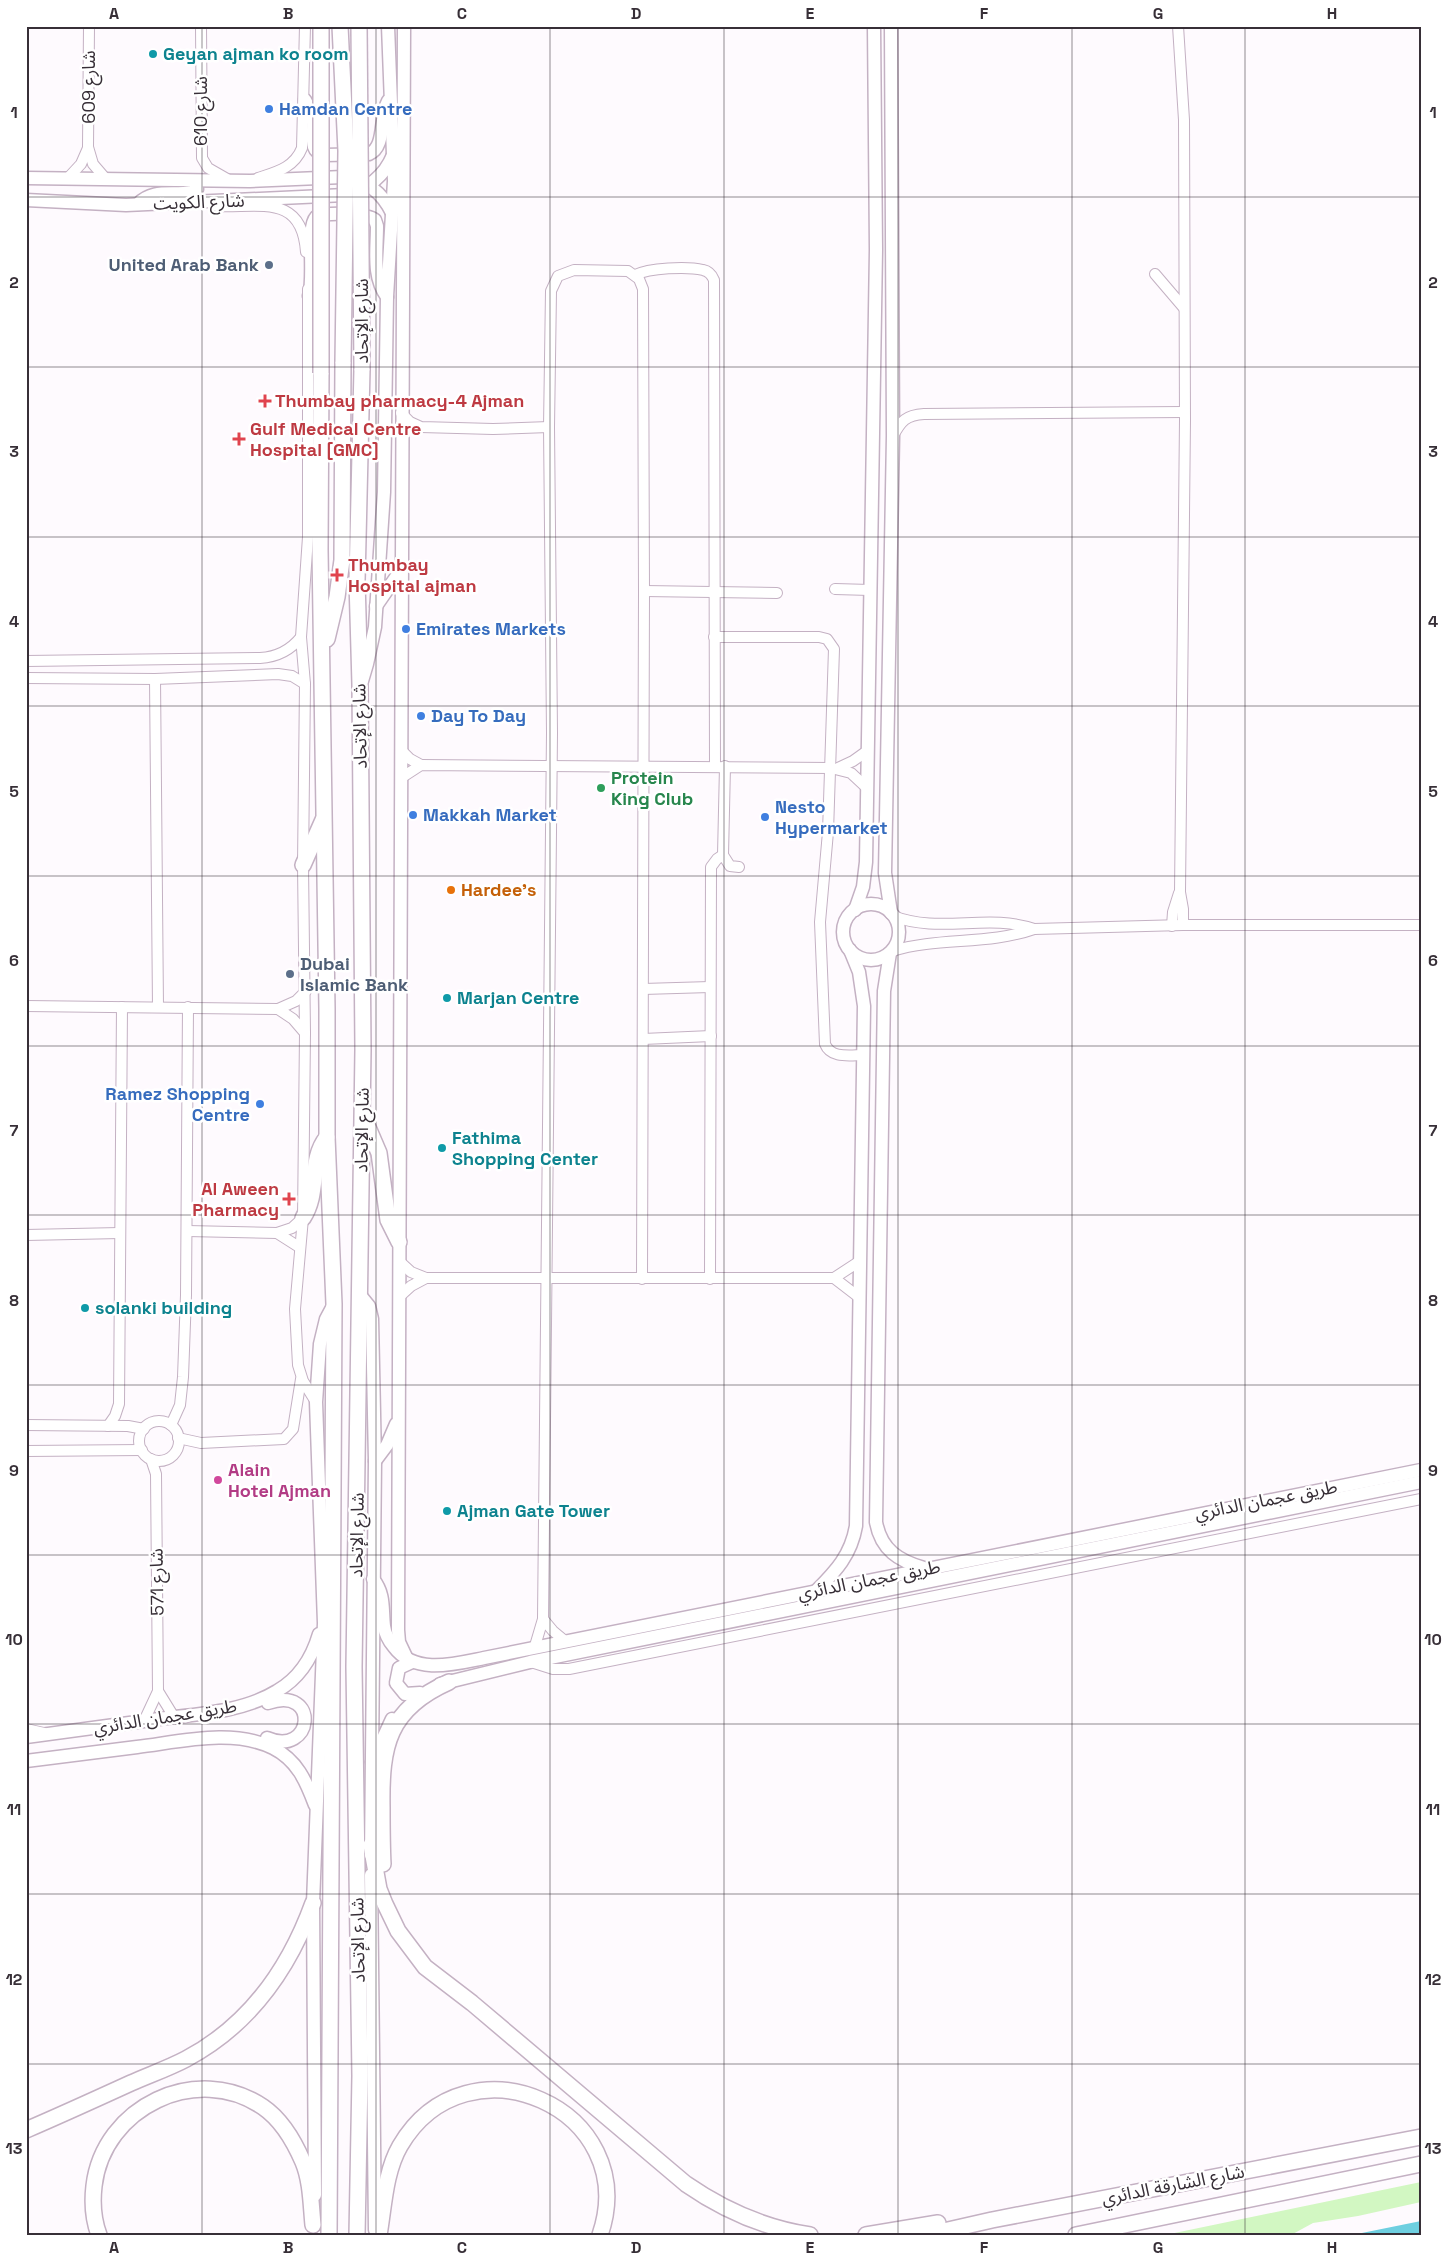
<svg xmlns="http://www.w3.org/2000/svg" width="1447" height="2261" font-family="'Space Grotesk','Noto Sans Arabic',sans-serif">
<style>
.green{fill:#d2f7c2}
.water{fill:#6ecfe0}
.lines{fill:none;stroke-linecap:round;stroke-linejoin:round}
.minor-casing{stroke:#c4b1c3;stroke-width:12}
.major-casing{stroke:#c4b1c3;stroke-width:15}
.highway-casing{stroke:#c4b1c3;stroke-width:18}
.minor{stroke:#fff;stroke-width:10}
.major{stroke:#fff;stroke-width:12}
.highway{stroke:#fff;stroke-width:15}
.highway-bridge-casing{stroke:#c4b1c3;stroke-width:18;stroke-linecap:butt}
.highway-bridge{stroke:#fff;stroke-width:15}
.grid{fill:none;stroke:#372f37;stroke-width:1;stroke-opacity:0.55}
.culture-dot{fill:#0f9aa8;stroke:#fff;stroke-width:2}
.shop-dot{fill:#3f7fe0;stroke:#fff;stroke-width:2}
.service-dot{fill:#5c6f8a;stroke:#fff;stroke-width:2}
.health-dot{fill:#e0444e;stroke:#fff;stroke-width:2}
.leisure-dot{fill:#2e9e5b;stroke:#fff;stroke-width:2}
.food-dot{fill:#e8710a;stroke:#fff;stroke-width:2}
.hotel-dot{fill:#d1479c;stroke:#fff;stroke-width:2}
.labels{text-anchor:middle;stroke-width:5;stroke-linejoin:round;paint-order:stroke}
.culture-label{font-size:18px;font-weight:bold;fill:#0d838f;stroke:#fff;text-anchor:start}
.street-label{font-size:18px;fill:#372f37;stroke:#fff}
.shop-label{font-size:18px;font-weight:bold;fill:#366cbe;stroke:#fff;text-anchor:start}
.service-label{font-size:18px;font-weight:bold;fill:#4e5e75;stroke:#fff;text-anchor:end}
.health-label{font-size:18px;font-weight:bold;fill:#be3a42;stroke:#fff;text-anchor:start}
.leisure-label{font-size:18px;font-weight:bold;fill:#27864d;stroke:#fff;text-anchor:start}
.food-label{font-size:18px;font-weight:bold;fill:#c56008;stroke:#fff;text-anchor:start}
.hotel-label{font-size:18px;font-weight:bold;fill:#b23c85;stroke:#fff;text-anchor:start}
.neatline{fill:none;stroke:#372f37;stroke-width:2}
.grid-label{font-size:16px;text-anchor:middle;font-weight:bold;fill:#372f37}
</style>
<rect width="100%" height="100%" fill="#fefafe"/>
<path class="green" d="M1421 2182V2202L1358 2216 1313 2223 1291 2235H1165Z"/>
<path class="water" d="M1421 2221V2235H1352Z"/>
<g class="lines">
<g class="minor-casing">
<g id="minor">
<path d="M89 26 88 147 93 164 105 178"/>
<path d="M201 26 202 158 208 168 229 180"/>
<path d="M1178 26 1184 120 1185 420 1180 892 1183 909V925"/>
<path d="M68 178 81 164 88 148"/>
<path d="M258 178C276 172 294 168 302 148L305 26"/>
<path d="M217 206C259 208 302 193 306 252"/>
<path d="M1155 274 1184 308"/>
<path d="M635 275C649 268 687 266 703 270 708 271 712 275 714 280L715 766"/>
<path d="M308 289V537L301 637 305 684 303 865 305 1033 303 1218 295 1309 298 1365 303 1381 316 1402"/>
<path d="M401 413 410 422 421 427 493 429 549 427"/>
<path d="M893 436C901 421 906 415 924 414L1184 412"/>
<path d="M835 589 870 590"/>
<path d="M644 591 777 593"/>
<path d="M714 637H819L827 639 834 649 828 832 820 922 825 1044C831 1059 850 1055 864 1055"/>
<path d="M26 661 260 658C277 657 290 651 301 637"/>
<path d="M26 678 155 679 278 674 292 676 305 684"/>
<path d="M155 679 158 1007"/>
<path d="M401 750 410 759 421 765"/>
<path d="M725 766 723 855 730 866 739 867"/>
<path d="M838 768 853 761 867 751"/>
<path d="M401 778 421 765 831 768 851 773 866 787"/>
<path d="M893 916C939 934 989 913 1034 929"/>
<path d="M1172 926 1173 912 1179 893"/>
<path d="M892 951C938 937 989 945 1034 929L1183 925H1421"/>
<path d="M643 989 710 987"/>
<path d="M26 1006 278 1009 296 1001 306 991"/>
<path d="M278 1009 293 1019 305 1033"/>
<path d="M643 1039 711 1036"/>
<path d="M187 1231 277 1233 292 1228 303 1218"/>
<path d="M277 1233 299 1247"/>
<path d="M26 1235 120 1233"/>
<path d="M399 1261 411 1272 426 1278H834L860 1261"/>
<path d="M834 1278 860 1298"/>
<path d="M710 1279 711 867 717 859 723 855"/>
<path d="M399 1297 411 1286 426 1278"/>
<circle cx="159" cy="1441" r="20"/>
<path d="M26 1425 128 1426 144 1429"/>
<path d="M171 1425 180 1405 183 1377 186 1295 188 1007"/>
<path d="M108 1426 115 1416 119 1404 122 1007"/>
<path d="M178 1438 201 1443 284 1439 293 1429 301 1379"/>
<path d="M26 1451 142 1450"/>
<path d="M543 1619 553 1631 565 1641"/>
<path d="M535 1646 543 1619 552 733 549 427 551 291 558 276 574 270 628 271 639 279 643 289 644 591 642 1279"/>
<path d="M531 1662 553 1669H569L1421 1499"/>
<path d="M158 1691 174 1717"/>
<path d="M144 1721 158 1691 156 1474 151 1459"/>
<path d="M26 1729 44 1733"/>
</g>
</g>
<g class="major-casing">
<g id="major">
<path d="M404 26 398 1630 399 1642 407 1659"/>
<path d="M891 26 893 436 885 873 891 913"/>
<path d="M305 100C309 107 312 114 313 122 314 134 308 153 325 155L369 154C386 147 379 118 388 101"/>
<path d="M26 178 250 181 343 177C367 181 382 192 392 213"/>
<path d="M26 200 126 205 345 195C368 189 384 177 393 155"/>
<path d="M138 204C154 188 172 196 192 192L197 189 196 181"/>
<path d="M309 296C315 276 306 228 316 217 326 212 367 213 375 220L377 226C377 251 372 276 387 297"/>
<path d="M376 606 401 570"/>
<path d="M362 681 367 664 375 627 384 492 387 297 394 181 388 26"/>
<circle cx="871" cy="932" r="28"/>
<path d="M855 910 863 887 866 862 876 250 874 26"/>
<path d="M890 953 884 991 876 1522C881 1550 899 1561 924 1568"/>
<path d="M360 1295 369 1306 372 1319 375 1461 371 1855"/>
<path d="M375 1461 387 1445 396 1424"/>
<path d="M373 1579C385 1594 382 1608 384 1626 385 1634 389 1641 394 1647 415 1675 454 1664 484 1658L1421 1470"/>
<path d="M816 1591C836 1571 851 1555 856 1526L864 1006 859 972 850 950"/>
<path d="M412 1662 399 1668 396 1683 405 1694 420 1693"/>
<path d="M440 1684 530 1662 1421 1482"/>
<path d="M26 1737C70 1731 115 1725 159 1719 198 1714 243 1712 277 1691 298 1679 312 1658 319 1634"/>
<path d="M267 1738C313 1758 321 1685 268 1703"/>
<path d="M26 1761C63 1756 100 1752 137 1747 179 1742 233 1728 273 1748 297 1760 306 1781 315 1805"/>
<path d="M372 1762 392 1719"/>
<path d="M371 1875 375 2230"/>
<path d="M315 2195 313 1903 324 1623 316 1402 320 1344 326 1319 334 1304"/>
</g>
</g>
<g class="highway-casing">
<g id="highway">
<path d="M321 373 320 550 327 1009V1137L334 1304 329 2235"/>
<path d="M327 639 337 597 342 560 343 362"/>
<path d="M303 865 323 820"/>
<path d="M364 1118 379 1153 388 1220 399 1242"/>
<path d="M303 1218C320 1192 308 1161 327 1137"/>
<path d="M371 1845 379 1889 385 1904 398 1931 425 1967 472 2003 686 2184C725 2211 764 2228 810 2235"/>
<path d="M383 1864C382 1845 382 1826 382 1807 381 1746 388 1709 449 1682"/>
<path d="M26 2130C61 2115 96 2099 131 2083 149 2075 169 2068 186 2059 250 2025 289 1969 313 1903"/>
<path d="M99 2235C93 2219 92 2203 94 2186 103 2107 197 2062 263 2107 282 2120 294 2141 303 2162 311 2181 311 2205 313 2225"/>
<path d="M357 2235 360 2076 354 1667 363 1050 360 685 357 581 362 369"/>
<path d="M379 2235C384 2206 385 2172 400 2146 467 2031 643 2109 600 2235"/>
<path d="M866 2235 938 2223"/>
<path d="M926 2235 992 2220 1421 2137"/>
<path d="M1076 2235 1421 2164"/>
</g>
</g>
<use href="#minor" class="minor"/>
<use href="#major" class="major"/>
<use href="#highway" class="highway"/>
<g class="highway-bridge-casing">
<g id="highway-bridge">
<path d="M321 26V373"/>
<path d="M340 26 346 151 343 362"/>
<path d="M359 26 362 369"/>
</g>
</g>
<use href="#highway-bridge" class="highway-bridge"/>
</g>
<path class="grid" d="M202 26V2235M376 26V2235M550 26V2235M724 26V2235M898 26V2235M1072 26V2235M1245 26V2235M26 197H1421M26 367H1421M26 537H1421M26 706H1421M26 876H1421M26 1046H1421M26 1215H1421M26 1385H1421M26 1555H1421M26 1724H1421M26 1894H1421M26 2064H1421"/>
<g class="culture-dot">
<circle cx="153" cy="54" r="5"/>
<circle cx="447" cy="998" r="5"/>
<circle cx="442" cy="1148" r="5"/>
<circle cx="85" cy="1308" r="5"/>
<circle cx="447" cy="1511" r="5"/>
</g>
<g class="shop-dot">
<circle cx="269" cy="109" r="5"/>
<circle cx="406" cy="629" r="5"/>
<circle cx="421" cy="716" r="5"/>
<circle cx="413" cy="815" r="5"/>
<circle cx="765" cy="817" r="5"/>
<circle cx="260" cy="1104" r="5"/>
</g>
<g class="service-dot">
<circle cx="269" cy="265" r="5"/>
<circle cx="290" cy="974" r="5"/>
</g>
<g class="health-dot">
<path d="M262.5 393.5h5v5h5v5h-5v5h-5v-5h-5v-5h5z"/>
<path d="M236.5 431.5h5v5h5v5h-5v5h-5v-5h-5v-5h5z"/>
<path d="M334.5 567.5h5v5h5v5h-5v5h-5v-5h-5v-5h5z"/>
<path d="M286.5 1191.5h5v5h5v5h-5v5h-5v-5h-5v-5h5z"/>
</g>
<circle class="leisure-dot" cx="601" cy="788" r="5"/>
<circle class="food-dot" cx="451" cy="890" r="5"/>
<circle class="hotel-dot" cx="218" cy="1480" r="5"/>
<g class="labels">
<g class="culture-label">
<text x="163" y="60">Geyan ajman ko room</text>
<text x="457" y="1004">Marjan Centre</text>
<text x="452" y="1144">Fathima<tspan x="452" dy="21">Shopping Center</tspan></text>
<text x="95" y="1314">solanki building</text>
<text x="457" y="1517">Ajman Gate Tower</text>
</g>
<g class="street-label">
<text transform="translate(89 87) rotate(-90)" y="6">شارع 609</text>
<text transform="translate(201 111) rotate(-90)" y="6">شارع 610</text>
<text transform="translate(199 202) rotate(-2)" y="6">شارع الكويت</text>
<text transform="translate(362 321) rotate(-90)" y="6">شارع الإتحاد</text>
<text transform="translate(360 726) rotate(-91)" y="6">شارع الإتحاد</text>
<text transform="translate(362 1130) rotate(-89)" y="6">شارع الإتحاد</text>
<text transform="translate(1266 1500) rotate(-11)" y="6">طريق عجمان الدائري</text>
<text transform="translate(357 1535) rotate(-89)" y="6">شارع الإتحاد</text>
<text transform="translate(869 1580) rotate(-11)" y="6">طريق عجمان الدائري</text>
<text transform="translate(157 1582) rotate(-91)" y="6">شارع 571</text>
<text transform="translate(165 1717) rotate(-9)" y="6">طريق عجمان الدائري</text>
<text transform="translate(358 1940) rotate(-91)" y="6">شارع الإتحاد</text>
<text transform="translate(1173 2185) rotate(-11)" y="6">شارع الشارقة الدائري</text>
</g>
<g class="shop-label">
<text x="279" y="115">Hamdan Centre</text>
<text x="416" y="635">Emirates Markets</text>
<text x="431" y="722">Day To Day</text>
<text x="775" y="813">Nesto<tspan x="775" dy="21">Hypermarket</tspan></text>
<text x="423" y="821">Makkah Market</text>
<text x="250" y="1100" text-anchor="end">Ramez Shopping<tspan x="250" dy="21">Centre</tspan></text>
</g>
<g class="service-label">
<text x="259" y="271">United Arab Bank</text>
<text x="300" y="970" text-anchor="start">Dubai<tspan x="300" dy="21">Islamic Bank</tspan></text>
</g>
<g class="health-label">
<text x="275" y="407">Thumbay pharmacy-4 Ajman</text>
<text x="250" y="435">Gulf Medical Centre<tspan x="250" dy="21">Hospital [GMC]</tspan></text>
<text x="348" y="571">Thumbay<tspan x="348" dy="21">Hospital ajman</tspan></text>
<text x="279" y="1195" text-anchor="end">Al Aween<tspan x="279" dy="21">Pharmacy</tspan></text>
</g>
<g class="leisure-label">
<text x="611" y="784">Protein<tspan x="611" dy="21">King Club</tspan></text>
</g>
<g class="food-label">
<text x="461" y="896">Hardee's</text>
</g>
<g class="hotel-label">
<text x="228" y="1476">Alain<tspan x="228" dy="21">Hotel Ajman</tspan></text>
</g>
</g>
<rect width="1447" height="2261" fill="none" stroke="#ffffff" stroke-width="55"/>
<rect x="28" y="28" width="1392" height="2206" class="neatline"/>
<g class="grid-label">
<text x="114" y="19">A</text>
<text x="288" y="19">B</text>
<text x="462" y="19">C</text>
<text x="636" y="19">D</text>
<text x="810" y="19">E</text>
<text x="984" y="19">F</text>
<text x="1158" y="19">G</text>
<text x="1332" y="19">H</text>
<text x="14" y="118">1</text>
<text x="1433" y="118">1</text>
<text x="14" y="288">2</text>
<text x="1433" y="288">2</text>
<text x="14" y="457">3</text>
<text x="1433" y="457">3</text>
<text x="14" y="627">4</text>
<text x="1433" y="627">4</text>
<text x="14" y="797">5</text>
<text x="1433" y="797">5</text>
<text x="14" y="966">6</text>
<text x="1433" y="966">6</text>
<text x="14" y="1136">7</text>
<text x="1433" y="1136">7</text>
<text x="14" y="1306">8</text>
<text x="1433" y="1306">8</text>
<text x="14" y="1476">9</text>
<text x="1433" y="1476">9</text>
<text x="14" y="1645">10</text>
<text x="1433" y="1645">10</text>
<text x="14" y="1815">11</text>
<text x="1433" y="1815">11</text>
<text x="14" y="1985">12</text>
<text x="1433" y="1985">12</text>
<text x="14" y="2154">13</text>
<text x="1433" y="2154">13</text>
<text x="114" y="2253">A</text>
<text x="288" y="2253">B</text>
<text x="462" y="2253">C</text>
<text x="636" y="2253">D</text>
<text x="810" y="2253">E</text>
<text x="984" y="2253">F</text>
<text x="1158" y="2253">G</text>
<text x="1332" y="2253">H</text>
</g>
</svg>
